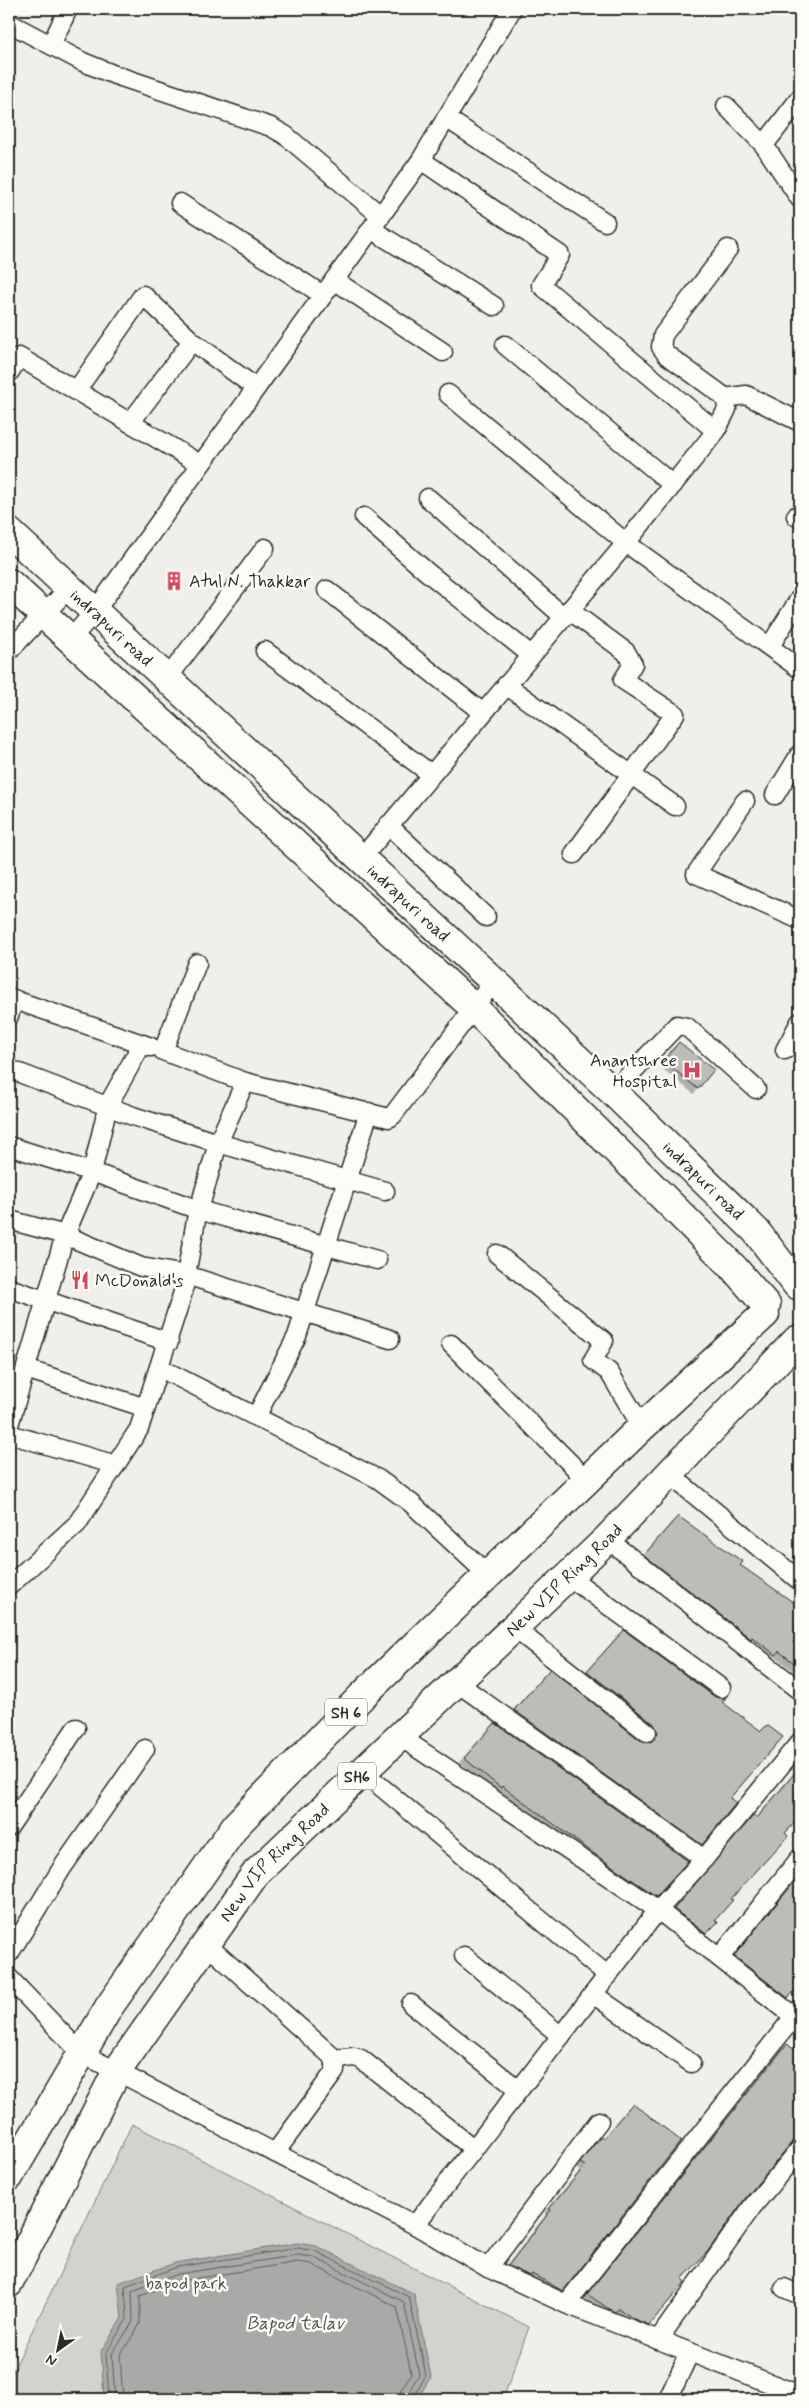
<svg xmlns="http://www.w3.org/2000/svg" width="809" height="2408" font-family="Mynerve,sans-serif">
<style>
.green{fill:#d3d2cf;stroke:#7f7e7d}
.water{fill:#aaa9a7;stroke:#777775}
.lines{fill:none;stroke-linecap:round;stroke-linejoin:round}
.shore{stroke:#5e5d5d;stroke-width:1}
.building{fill:#bdbcb8;stroke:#2b2b2b;filter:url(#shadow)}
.minor-casing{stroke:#2b2b2b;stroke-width:21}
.primary-casing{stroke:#2b2b2b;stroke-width:31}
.minor{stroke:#fdfcf7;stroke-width:18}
.primary{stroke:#fdfcf7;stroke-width:28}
.labels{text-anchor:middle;stroke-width:5;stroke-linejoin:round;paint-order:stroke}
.shield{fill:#fdfcf7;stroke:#6a6a68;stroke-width:1}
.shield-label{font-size:16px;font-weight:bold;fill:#2b2b2b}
.poi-label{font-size:18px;fill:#2b2b2b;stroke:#fdfcf7;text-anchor:start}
.street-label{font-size:18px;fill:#2b2b2b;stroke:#fdfcf7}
.park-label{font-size:18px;fill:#555554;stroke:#fdfcf7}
.water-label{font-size:19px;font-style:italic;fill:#575756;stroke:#fdfcf7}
</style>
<defs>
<filter id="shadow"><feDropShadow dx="-4.5" dy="4.5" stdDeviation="0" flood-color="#0004"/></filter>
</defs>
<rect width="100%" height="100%" fill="#f0efeb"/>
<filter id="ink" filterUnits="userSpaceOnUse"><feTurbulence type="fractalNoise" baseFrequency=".02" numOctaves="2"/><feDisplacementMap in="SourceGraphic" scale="10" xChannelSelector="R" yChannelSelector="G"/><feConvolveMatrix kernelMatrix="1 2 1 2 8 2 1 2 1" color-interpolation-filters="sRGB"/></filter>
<g filter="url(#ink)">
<path class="green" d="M132 2124 529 2327 503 2399H9V2379Z"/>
<path class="water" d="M297 2243 316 2246 414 2294 431 2377 417 2399H104L101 2351 122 2318 118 2283 175 2263Z"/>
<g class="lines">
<g class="shore">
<path d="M109 2399 106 2353 127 2319 125 2286 177 2267 298 2248 315 2251 409 2297 426 2375 413 2399"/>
<path d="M115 2399 112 2354 133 2322 132 2291 178 2274 298 2255 313 2257 404 2302 419 2374 408 2393 407 2399"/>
<path d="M123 2399 120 2356 140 2324V2296L180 2281 298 2262 311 2264 397 2307 411 2373 401 2390 399 2399"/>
</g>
</g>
<g class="building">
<path d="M679 1042 714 1070 698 1089 664 1061Z"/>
<path d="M678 1516 743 1562 740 1565 800 1607V1668L779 1651 776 1655 752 1637 751 1639 644 1555Z"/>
<path d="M624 1630 715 1697 726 1698 722 1702 761 1731 767 1725 783 1737 730 1798 736 1803 702 1845 514 1710 550 1669 640 1740 651 1742 658 1733 654 1724 587 1671Z"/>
<path d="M495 1723 688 1861 656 1896 593 1853 502 1786 501 1788 464 1758Z"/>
<path d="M800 1767V1817L785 1833 788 1836 731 1899 733 1900 715 1920 718 1922 706 1934 674 1909 753 1816 757 1818Z"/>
<path d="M800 1875V1985L788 1998 734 1956Z"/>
<path d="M787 2044 800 2054V2137L792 2142 744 2200 708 2251 682 2279 685 2282 649 2325 634 2319 618 2308 615 2312 609 2309 587 2294Z"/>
<path d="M633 2103 681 2141 563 2291 532 2274 530 2276 508 2266 551 2210 549 2209 585 2166 580 2163 592 2147 601 2137 603 2139Z"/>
</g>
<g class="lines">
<g class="minor-casing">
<g id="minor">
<path d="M9 23 83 62 115 75 271 127 285 135 381 216"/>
<path d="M51 45 68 9"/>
<path d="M726 106 764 145 800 199"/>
<path d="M446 118 605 222"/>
<path d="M764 145 800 98"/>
<path d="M421 160 560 255 541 285 716 431"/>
<path d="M180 203 323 295"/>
<path d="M371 229 494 306"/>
<path d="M334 280 443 352"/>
<path d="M505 345 673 485"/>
<path d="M9 373 19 357 200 464"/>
<path d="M76 391 143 295 192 341"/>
<path d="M448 394 626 543 800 669"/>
<path d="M724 398 746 395 800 422"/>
<path d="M130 423 192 341 256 388"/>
<path d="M428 498 564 617"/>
<path d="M796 516 800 518"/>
<path d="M364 517 427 572 531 655"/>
<path d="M327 590 483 713"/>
<path d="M569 610 626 652 633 664 623 680 675 714 574 854"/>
<path d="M70 640 95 611 421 160 512 9"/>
<path d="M770 646 800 598"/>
<path d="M9 651 69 588"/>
<path d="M265 651 431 774"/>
<path d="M167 679 265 548"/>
<path d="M506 685 675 806"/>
<path d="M775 795 800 754"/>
<path d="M745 801 696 874 800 920"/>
<path d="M388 825 486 917"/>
<path d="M360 860 626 543 716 431 727 409 726 401 722 395 667 355 661 347 663 335 728 249"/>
<path d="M9 998 151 1047"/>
<path d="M9 1016 14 999"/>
<path d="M142 1044 108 1105 92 1172 199 1210 377 1260"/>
<path d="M785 1050 800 1022"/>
<path d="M9 1069 133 1116 218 1143 385 1191"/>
<path d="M245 1082 389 1118 393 1115 494 981"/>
<path d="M613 1092 677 1025 687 1027 756 1089"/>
<path d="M9 1146 92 1172 65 1235 9 1220"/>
<path d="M497 1254 604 1341 593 1360 609 1372 642 1427"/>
<path d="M9 1288 169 1342"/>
<path d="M451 1344 587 1480"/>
<path d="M160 1368 378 1479 411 1503 488 1575"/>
<path d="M26 1369 146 1408"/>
<path d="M256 1417 297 1336 369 1112"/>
<path d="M9 1425 65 1235 141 1267 186 1275 390 1339"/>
<path d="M9 1434 116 1465"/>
<path d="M669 1474 800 1581"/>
<path d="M607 1539 800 1691"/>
<path d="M568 1576 721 1688"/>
<path d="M9 1586 77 1524 139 1429 183 1292 196 1220 218 1143 245 1082 163 1051 197 963"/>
<path d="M514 1628 647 1732"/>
<path d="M456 1682 704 1859"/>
<path d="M399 1736 658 1910 800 2021"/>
<path d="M362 1771 608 1976"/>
<path d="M9 1827 76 1728"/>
<path d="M206 1944 335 2059V2071L275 2153"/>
<path d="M9 1954 62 1868 145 1749"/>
<path d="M464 1956 561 2036"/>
<path d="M720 1957 800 1858"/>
<path d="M9 1978 81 2053 415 2225 488 2268 566 2304 800 2395"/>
<path d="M593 1994 691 2063"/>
<path d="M411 2004 519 2090"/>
<path d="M335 2059 354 2057 361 2059 474 2149"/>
<path d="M415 2225 658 1910 704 1859 800 1742"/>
<path d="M488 2268 599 2121"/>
<path d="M784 2288 800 2295"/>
<path d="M566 2304 800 2009"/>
<path d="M658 2340 752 2207 800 2149"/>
<path d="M668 2399 690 2352"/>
</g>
</g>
<g class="primary-casing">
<g id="primary">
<path id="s1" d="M9 532 613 1092 756 1231 797 1285"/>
<path d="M9 583 473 1007 733 1267 766 1305"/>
<path d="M9 2177 109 2007 236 1825 363 1695 642 1427 765 1314"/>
<path id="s2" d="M9 2283 117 2071 256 1873 607 1539 797 1340"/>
</g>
</g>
<use href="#minor" class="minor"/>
<use href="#primary" class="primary"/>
</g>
</g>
<defs>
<g id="building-bare" transform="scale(1.5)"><path d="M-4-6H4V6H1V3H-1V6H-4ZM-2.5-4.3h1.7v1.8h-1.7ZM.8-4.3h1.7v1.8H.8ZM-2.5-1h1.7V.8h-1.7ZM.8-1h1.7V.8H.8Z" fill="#d1495b" stroke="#fdfcf7" stroke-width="2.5" paint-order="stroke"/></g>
<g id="hospital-bare" transform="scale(1.5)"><path d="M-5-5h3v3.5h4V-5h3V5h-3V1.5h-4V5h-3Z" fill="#d1495b" stroke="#fdfcf7" stroke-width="2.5" paint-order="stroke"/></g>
<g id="restaurant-bare" transform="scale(1.5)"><path d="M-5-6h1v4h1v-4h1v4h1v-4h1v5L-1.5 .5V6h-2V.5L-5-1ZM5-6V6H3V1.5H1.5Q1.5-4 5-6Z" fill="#d1495b" stroke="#fdfcf7" stroke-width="2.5" paint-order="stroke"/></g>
</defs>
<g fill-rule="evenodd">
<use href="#building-bare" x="174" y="581"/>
<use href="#hospital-bare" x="692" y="1070"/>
<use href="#restaurant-bare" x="80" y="1280"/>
</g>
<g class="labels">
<g class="shield">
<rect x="325" y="1698.5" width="42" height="27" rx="4"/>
<rect x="338" y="1762.5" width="38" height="27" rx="4"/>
</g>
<g class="shield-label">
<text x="346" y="1718">SH 6</text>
<text x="357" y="1782">SH6</text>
</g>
<g class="poi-label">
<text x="189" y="587">Atul N. Thakkar</text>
<text x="677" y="1066" text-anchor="end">Anantshree<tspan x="677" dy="21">Hospital</tspan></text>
<text x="95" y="1286">McDonald's</text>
</g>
<g class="street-label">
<text dy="6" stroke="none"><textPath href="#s1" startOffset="140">indrapuri road</textPath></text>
<text dy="6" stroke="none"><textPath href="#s1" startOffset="545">indrapuri road</textPath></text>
<text dy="6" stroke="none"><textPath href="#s1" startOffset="950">indrapuri road</textPath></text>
<text dy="6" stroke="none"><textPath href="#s2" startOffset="905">New VIP Ring Road</textPath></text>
<text dy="6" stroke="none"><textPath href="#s2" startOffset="500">New VIP Ring Road</textPath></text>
</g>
<g class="park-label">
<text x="186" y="2289">bapod park</text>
</g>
<g class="water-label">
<text x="295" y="2329">Bapod talav</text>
</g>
</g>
<rect width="809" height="2408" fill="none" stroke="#fdfcf7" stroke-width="30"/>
<rect x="15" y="15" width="779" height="2378" fill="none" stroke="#2b2b2b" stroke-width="2" filter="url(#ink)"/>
<g transform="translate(58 2350) rotate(213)" stroke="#fdfcf7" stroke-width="4" paint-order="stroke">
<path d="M0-4L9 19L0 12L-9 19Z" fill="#2b2b2b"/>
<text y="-8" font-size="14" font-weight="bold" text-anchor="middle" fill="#2b2b2b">N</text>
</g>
</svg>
